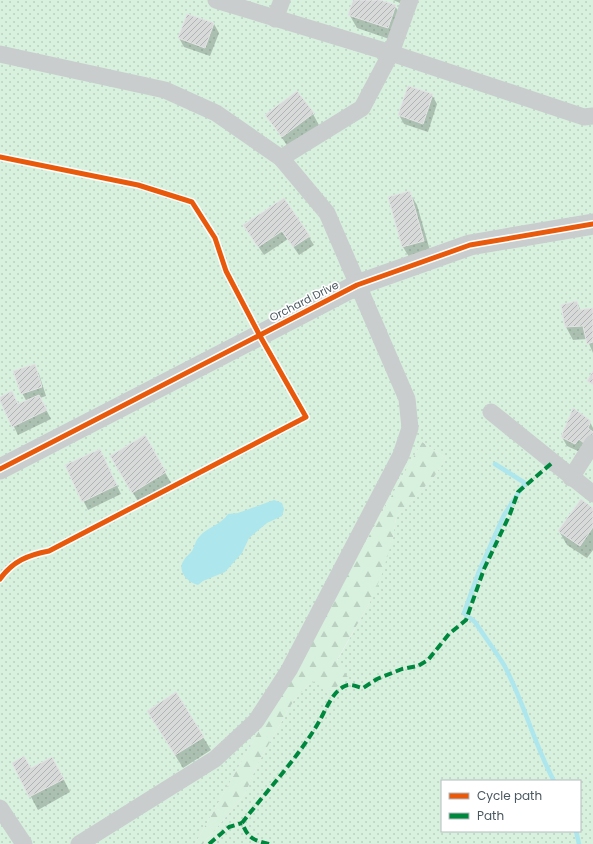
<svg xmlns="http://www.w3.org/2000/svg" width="593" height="844" font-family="Poppins,sans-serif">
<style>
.grass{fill:url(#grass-dots);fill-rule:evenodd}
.forest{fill:url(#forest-firs)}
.water{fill:#ade7ed}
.shadow{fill:#0003}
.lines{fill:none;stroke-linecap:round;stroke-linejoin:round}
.stream{stroke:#ade7ed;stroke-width:4.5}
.building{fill:url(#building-hatch);stroke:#e3e4e5}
.minor{stroke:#c9cdce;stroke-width:17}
.tertiary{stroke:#c9cdce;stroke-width:21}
.quiet{stroke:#00873e;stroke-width:4;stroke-dasharray:8 4;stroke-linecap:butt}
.cycleway-casing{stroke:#fff;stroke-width:8}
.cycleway{stroke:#e8590c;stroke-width:5}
.labels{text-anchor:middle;stroke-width:3.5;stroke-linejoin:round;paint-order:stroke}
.street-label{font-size:11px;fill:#49575e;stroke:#fff}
</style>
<defs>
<pattern id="grass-dots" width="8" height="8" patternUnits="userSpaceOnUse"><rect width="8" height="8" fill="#d8f0de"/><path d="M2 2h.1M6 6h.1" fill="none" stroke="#bbd0c1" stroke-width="1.8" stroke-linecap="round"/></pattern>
<pattern id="forest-firs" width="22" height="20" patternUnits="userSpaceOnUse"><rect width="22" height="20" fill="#d8f0de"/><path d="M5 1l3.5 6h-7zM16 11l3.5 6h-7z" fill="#bbd0c1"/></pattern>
<pattern id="building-hatch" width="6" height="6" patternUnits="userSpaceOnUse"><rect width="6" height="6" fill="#d8dada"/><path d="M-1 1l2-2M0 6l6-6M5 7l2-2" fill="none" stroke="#b1b4b4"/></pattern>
</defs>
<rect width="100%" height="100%" fill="#f2f2f2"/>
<path class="grass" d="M0 0H593V844H203L245 794 257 765 294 700 308 685 315 681 337 661 370 602 393 538 396 517 434 477 446 458 422 442 195 844H0ZM442 781H580V831H442Z"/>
<path class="forest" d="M422 442 446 458 434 477 396 517 393 538 382 574 370 602 337 660 349 679 330 691 315 681 308 685 294 700 257 765 245 794 203 844H195Z"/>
<path class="water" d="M274 500 282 503 284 509 282 516 267 523 249 538 242 553 225 572 203 581 198 585C188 583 176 571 184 560 186 556 190 554 192 551 195 546 195 541 199 537 207 527 221 525 228 514L238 513Z"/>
<g class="shadow">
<path d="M354 0H377L395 6 403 19 395 41 357 28 349 14Z"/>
<path d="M393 0H401L400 3Z"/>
<path d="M188 15 214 24 219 33 210 56 184 47 179 38Z"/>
<path d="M432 95 437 104 428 132 404 124 399 115Z"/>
<path d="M313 114 320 127 290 150 267 115Z"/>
<path d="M409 192 417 205 431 254 411 260 403 247 389 198Z"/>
<path d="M284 199 314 245 299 255 288 239 264 255 250 234Z"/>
<path d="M577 302 581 311 593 309V353L587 339 573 340 566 327Z"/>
<path d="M34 365 39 374 46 396 40 398 51 419 18 435 0 398 18 405 27 402 22 393Z"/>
<path d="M574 409 590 422 593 428V449L580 452 567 446 562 437Z"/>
<path d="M144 437 173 486 140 505 112 456Z"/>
<path d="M104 459 121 494 88 510 66 466Z"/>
<path d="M593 509V550L587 558 567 545 559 531Z"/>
<path d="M156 724 203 737 211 750 183 768Z"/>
<path d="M13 763 31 770 60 772 70 792 38 810Z"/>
</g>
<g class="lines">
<g class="stream">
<path d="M466 615 464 613 478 574 504 515 525 483 495 464"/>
<path d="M470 618 475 622C484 636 495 650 504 665 524 702 534 744 554 781"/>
<path d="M576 831 579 844"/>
</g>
</g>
<g class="building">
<path d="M353 0H380L396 5 388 28 348 15Z"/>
<path d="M187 14 214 23 205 48 178 38Z"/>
<path d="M408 86 433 94 423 124 398 115Z"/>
<path d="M297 91 314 113 282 137 265 115Z"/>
<path d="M410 191 424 241 402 247 388 197Z"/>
<path d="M284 198 310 236 293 247 282 231 258 247 243 225Z"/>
<path d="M577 301 579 310 593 308V342L587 344 583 326 565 327 561 305Z"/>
<path d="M35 364 42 387 21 394 13 371Z"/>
<path d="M593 371V385L587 381Z"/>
<path d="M12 391 18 404 39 395 47 410 12 427 0 401V397Z"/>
<path d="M573 408 591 421 588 428 593 432V434L585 444 579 439 575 444 561 437Z"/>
<path d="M145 435 166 472 132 493 110 456Z"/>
<path d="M100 449 117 485 82 502 65 465Z"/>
<path d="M581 499 593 508V527L580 546 558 531Z"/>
<path d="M176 692 204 737 175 755 147 711Z"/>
<path d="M24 756 31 768 52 757 64 779 29 797 12 763Z"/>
</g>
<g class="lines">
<g class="minor">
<path d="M216 0 391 53 584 117 593 116"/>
<path d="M275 19 282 0"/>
<path d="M0 54 165 90 216 113 281 158 327 213 407 399 410 428 401 455 289 670 256 721 215 759 79 844"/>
<path d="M281 158 362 108 391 53 410 0"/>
<path d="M491 412 593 494"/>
<path d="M571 478 593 443"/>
<path d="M0 808 24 844"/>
</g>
<path class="tertiary" d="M0 469 357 285 470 245 593 224"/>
<g class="quiet">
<path d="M209 844 229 827 242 823"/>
<path d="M269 844C254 840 249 840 242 823 268 789 299 757 320 720 326 709 333 691 345 686 351 683 357 687 363 688L377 679 402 669 418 666 428 660 449 634 466 620 484 569 510 514 518 492 553 462"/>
</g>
<g class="cycleway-casing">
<g id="cycleway">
<path d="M0 157 138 185 192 202 215 238 226 271 260 336 306 417 49 551C28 555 13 561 0 579"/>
<path d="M0 469 357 285 470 245 593 224"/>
</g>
</g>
<use href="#cycleway" class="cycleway"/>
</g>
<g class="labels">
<g class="street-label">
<text transform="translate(304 301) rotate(-27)" y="4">Orchard Drive</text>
</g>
</g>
<rect x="441" y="780" width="140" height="52" fill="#ffffff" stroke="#b6bcbf"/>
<rect x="449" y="793" width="20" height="6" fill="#e8590c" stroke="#b6bcbf"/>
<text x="477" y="800" font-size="12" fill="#49575e">Cycle path</text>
<rect x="449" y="813" width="20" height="6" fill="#00873e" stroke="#b6bcbf"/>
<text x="477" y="820" font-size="12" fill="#49575e">Path</text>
</svg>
